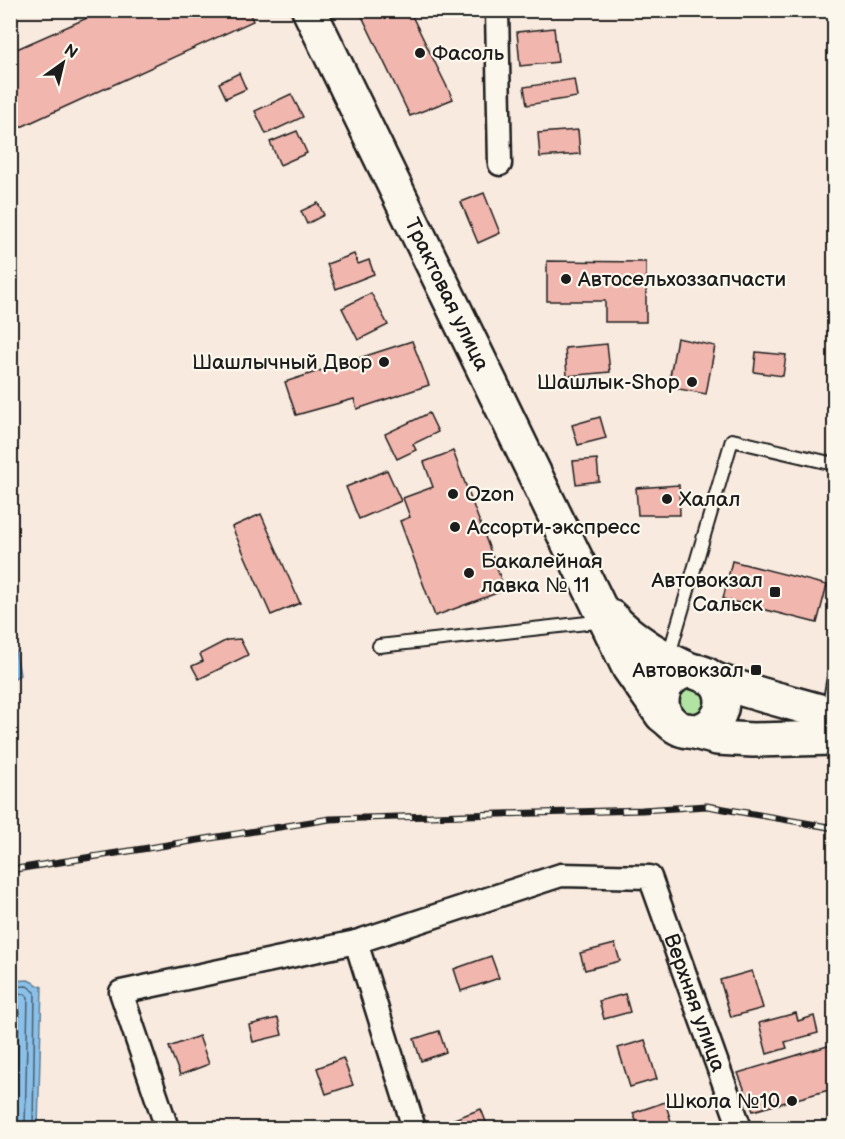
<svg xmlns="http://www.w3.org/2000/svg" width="845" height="1139" font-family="'Balsamiq Sans',sans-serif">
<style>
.green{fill:#b1e3a3;stroke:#668060;stroke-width:1.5}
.water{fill:#8bc0e8;stroke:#5f7e96;stroke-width:1.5}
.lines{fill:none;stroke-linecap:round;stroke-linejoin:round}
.shore{stroke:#485e6e;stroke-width:1.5}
.building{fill:#f1b6ad;stroke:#1c1c1c;stroke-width:1.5}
.service-casing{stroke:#1c1c1c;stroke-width:16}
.minor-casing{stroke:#1c1c1c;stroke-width:27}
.primary-casing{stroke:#1c1c1c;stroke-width:38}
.service{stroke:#fbf7ec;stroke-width:12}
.minor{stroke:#fbf7ec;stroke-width:22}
.primary{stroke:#fbf7ec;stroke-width:33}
.rail-casing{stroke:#1c1c1c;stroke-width:7}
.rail{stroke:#fbf7ec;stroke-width:4.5;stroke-dasharray:14;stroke-linecap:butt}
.poi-dot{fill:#1c1c1c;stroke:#fbf7ec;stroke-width:2}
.labels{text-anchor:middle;stroke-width:4.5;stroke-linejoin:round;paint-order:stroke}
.poi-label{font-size:21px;fill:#1c1c1c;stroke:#fbf7ec;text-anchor:start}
.street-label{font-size:21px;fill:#1c1c1c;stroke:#fbf7ec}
</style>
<rect width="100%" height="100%" fill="#f9eadf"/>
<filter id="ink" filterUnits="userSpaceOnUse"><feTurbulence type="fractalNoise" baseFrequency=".0167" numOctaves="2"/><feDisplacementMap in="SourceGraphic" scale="12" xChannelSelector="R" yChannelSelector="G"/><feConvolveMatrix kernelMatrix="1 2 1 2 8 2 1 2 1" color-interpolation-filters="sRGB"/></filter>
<g filter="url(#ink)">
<path class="green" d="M689 681C694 684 703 687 706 692 717 705 705 719 694 725L668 699 680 684Z"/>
<g class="water">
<path d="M10 619 20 675 11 680H10Z"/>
<path d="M28 980 42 987 38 1128H11V981Z"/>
</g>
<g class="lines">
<g class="shore">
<path d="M10 987 27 986 35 992 33 1128"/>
<path d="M10 995 25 994 28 997 25 1128"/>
<path d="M10 1004H17L19 1006 16 1128"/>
</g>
</g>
<g class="building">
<path d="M105 10H248L253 21 10 132V52Z"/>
<path d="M359 10H409L453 99 410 116Z"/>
<path d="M554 28 558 62 520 66 517 32Z"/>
<path d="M239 73 246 89 226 98 219 83Z"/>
<path d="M574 79 577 97 527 105 524 87Z"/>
<path d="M291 94 303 117 266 134 255 111Z"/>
<path d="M578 130 580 154 540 157 538 133Z"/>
<path d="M297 131 307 153 280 165 270 142Z"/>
<path d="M484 193 500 233 478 243 461 202Z"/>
<path d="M318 203 324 215 307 224 301 211Z"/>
<path d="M354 254 358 264 369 260 374 274 336 289 327 264Z"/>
<path d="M547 261 646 262V322H605V301H547Z"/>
<path d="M371 293 388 325 358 340 342 308Z"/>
<path d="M677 338 715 346 706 394 668 387Z"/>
<path d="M412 341 429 385 357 409 354 399 296 415 285 382Z"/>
<path d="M607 344 610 372 567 376 565 348Z"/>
<path d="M756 352 786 355 783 376 754 372Z"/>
<path d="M429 413 438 432 413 444 416 450 397 459 385 434Z"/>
<path d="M600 417 606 438 578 445 572 425Z"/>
<path d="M453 451 505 590 435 616 400 521 410 517 403 498 433 487 424 462Z"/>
<path d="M597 459 599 481 576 484 573 461Z"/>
<path d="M387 470 401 501 359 519 346 487Z"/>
<path d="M679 485 680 515H638L636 488Z"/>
<path d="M261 514 300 603 271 615 232 527Z"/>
<path d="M732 561 827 585 817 623 723 599Z"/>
<path d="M240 639 248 655 199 679 192 666 203 661 200 654 227 640Z"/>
<path d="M615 944 620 961 585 970 580 953Z"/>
<path d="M491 956 499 978 461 991 454 969Z"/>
<path d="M752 971 763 1008 731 1017 720 980Z"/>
<path d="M625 994 630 1012 604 1019 599 1001Z"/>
<path d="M796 1013 798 1021 814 1016 818 1033 785 1042 787 1048 767 1054 759 1023Z"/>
<path d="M278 1018 282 1035 253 1042 249 1025Z"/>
<path d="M439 1031 446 1052 421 1061 414 1039Z"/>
<path d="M199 1036 209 1064 180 1075 169 1047Z"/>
<path d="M645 1040 657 1079 630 1087 618 1048Z"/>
<path d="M834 1044V1106L829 1090 753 1111 738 1073Z"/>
<path d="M343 1058 353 1085 326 1094 317 1068Z"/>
<path d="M665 1102 671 1121 648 1128H639L633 1113Z"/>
<path d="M481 1109 488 1127 443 1128 441 1124Z"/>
</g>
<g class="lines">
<g class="service-casing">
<g id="service">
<path d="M379 646 605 621"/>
<path d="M668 658 732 440 834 464"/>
<path d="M828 711 834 677"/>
</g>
</g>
<g class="minor-casing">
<g id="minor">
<path d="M497 10 500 164"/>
<path d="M356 942 414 1128"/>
<path id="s1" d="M167 1128 121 992 356 942 561 875 650 877 740 1128"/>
</g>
</g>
<g class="primary-casing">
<g id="primary">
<path id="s2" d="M309 10 629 668 662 715 672 723"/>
<path d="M611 617C667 676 759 693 834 715"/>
<circle cx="692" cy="701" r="30"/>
<path d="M687 730 717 738 753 740 834 738"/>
</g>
</g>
<use href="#service" class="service"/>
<use href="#minor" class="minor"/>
<use href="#primary" class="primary"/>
<g class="rail-casing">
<path id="rail" d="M10 870 330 819 642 810 707 806 834 828"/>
</g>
<use href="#rail" class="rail"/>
</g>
</g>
<g class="poi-dot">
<circle cx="420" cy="53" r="6"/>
<circle cx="566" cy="279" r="6"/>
<circle cx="384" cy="362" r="6"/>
<circle cx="692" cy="382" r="6"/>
<circle cx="453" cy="494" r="6"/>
<circle cx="667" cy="499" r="6"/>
<circle cx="455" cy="527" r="6"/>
<circle cx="469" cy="573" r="6"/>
<rect x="769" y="586" width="12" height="12" rx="3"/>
<rect x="750" y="664" width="12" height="12" rx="3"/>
<circle cx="792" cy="1101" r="6"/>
</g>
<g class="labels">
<g class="poi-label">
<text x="432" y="60">Фасоль</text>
<text x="578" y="286">Автосельхоззапчасти</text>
<text x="372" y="369" text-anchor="end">Шашлычный Двор</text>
<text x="680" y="389" text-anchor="end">Шашлык-Shop</text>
<text x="465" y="501">Ozon</text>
<text x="679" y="506">Халал</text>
<text x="467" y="534">Ассорти-экспресс</text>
<text x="481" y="568">Бакалейная<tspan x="481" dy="24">лавка № 11</tspan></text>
<text x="763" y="587" text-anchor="end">Автовокзал<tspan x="763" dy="24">Сальск</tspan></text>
<text x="744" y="677" text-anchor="end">Автовокзал</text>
<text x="780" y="1108" text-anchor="end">Школа №10</text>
</g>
<g class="street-label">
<text dy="7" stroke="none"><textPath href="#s2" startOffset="316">Трактовая улица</textPath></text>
<text dy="7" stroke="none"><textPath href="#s1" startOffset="822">Верхняя улица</textPath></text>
</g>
</g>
<rect width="845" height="1139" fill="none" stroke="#fbf7ec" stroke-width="36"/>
<rect x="18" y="18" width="809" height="1103" fill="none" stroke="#1c1c1c" stroke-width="2" filter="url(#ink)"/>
<g transform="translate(63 63) rotate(34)" stroke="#fbf7ec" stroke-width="4.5" paint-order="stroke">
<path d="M0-4.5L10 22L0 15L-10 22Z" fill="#1c1c1c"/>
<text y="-9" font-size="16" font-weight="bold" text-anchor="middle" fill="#1c1c1c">N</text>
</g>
</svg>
